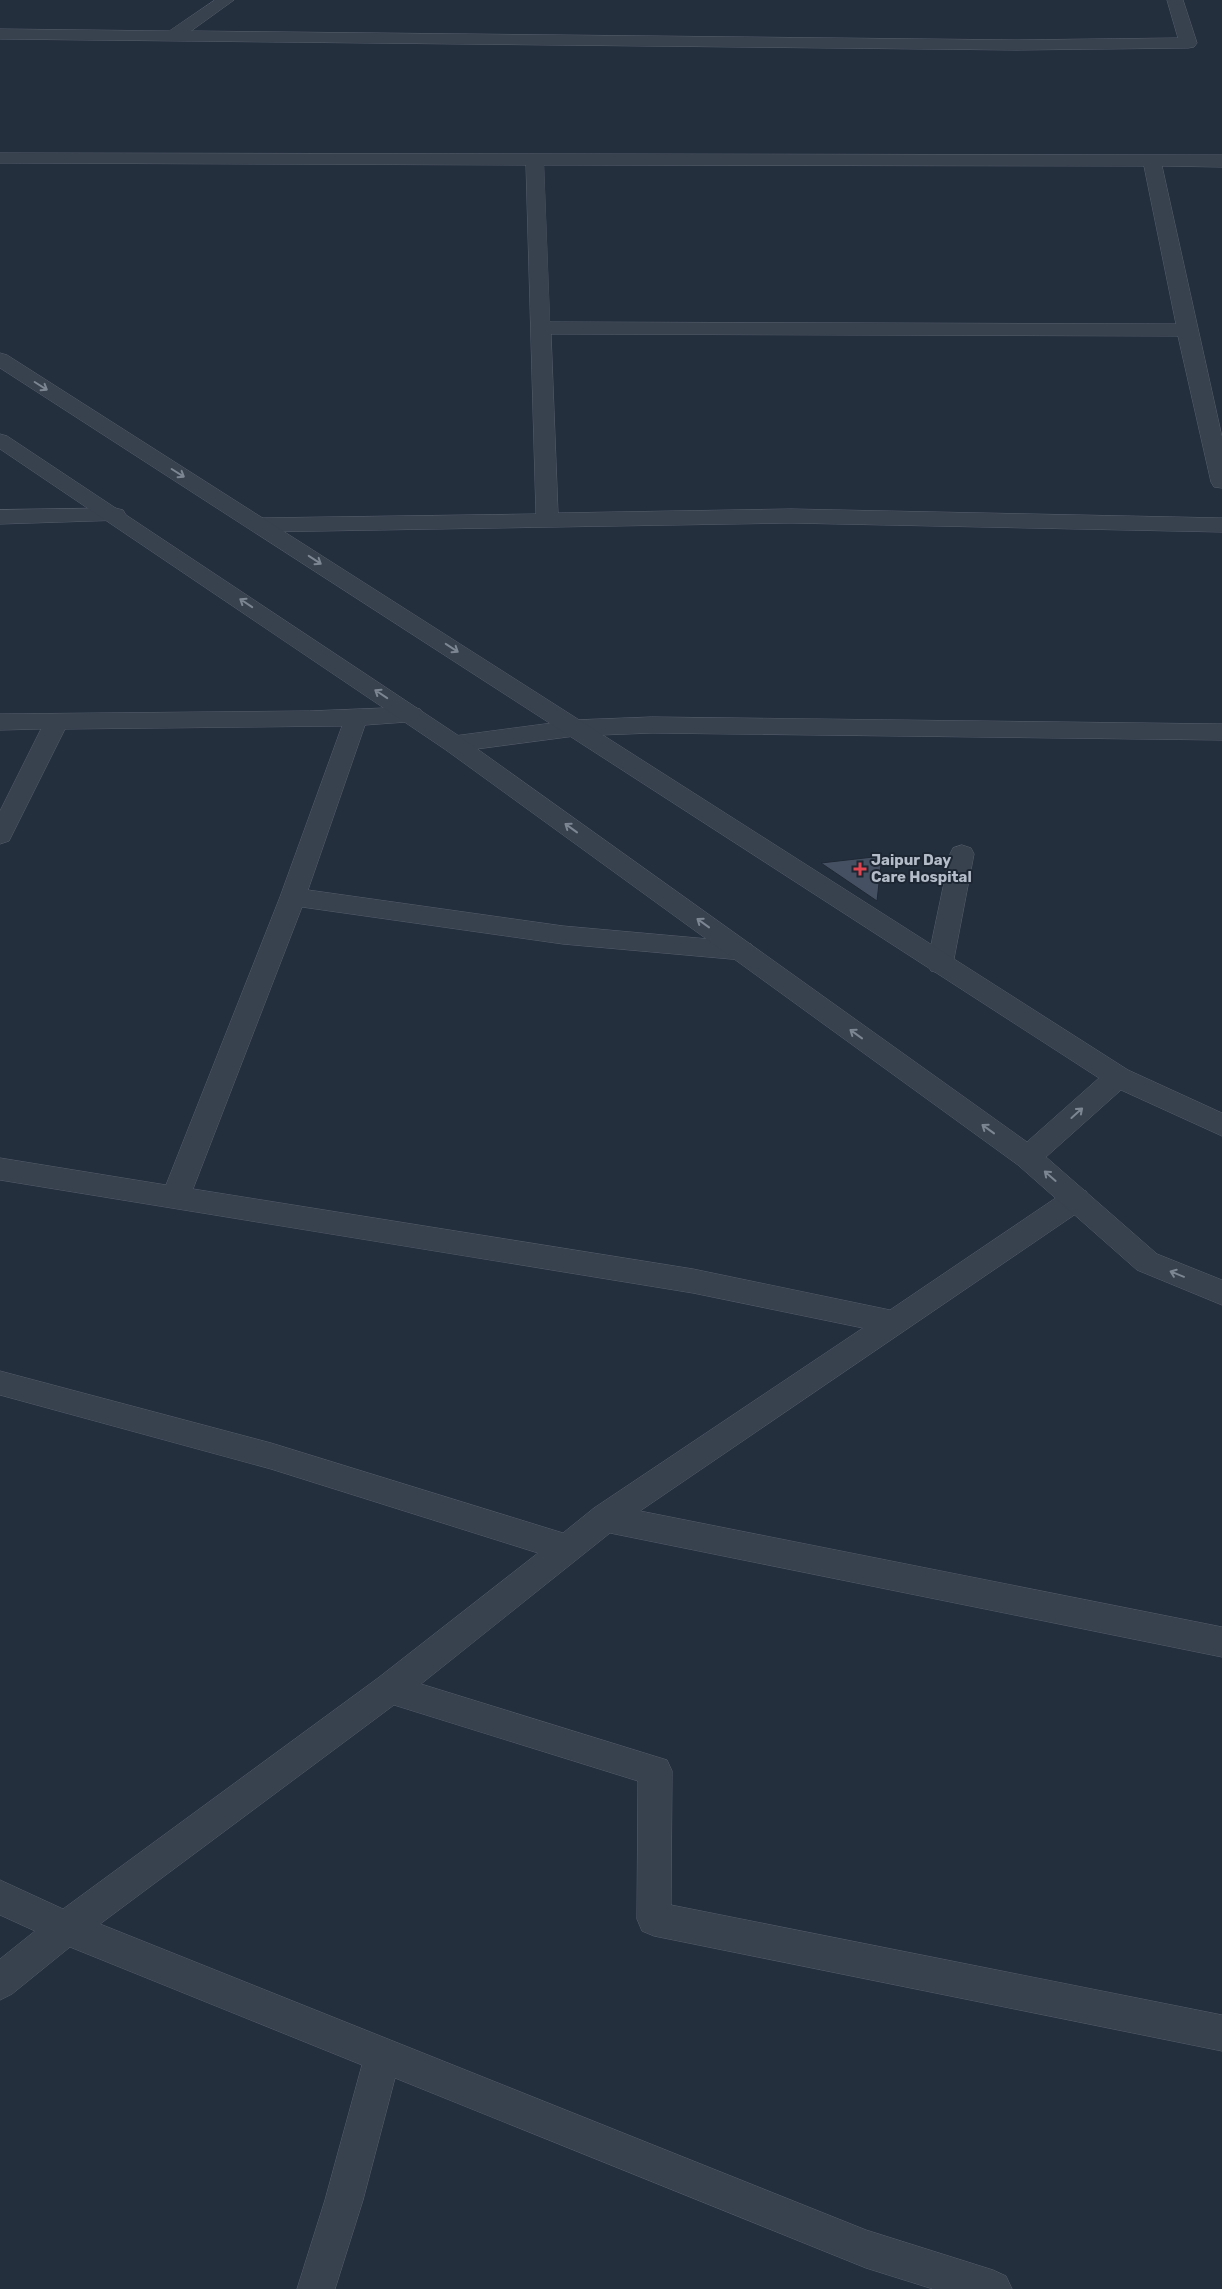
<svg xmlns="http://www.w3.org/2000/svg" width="1222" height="2289" font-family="Rubik,sans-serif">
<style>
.building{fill:#455162;stroke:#1f2835}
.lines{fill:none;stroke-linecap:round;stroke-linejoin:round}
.minor-casing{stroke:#565f6c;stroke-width:1}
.tertiary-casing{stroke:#565f6c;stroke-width:1}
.minor{fill:#38414e;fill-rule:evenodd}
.tertiary{fill:#38414e;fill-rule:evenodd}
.oneway{stroke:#7c8592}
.health-dot{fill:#e0444e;stroke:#1d2633;stroke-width:2}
.labels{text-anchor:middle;stroke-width:4;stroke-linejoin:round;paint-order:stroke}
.poi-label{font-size:15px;font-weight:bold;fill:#b4bcc9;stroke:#1d2633;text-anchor:start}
</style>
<rect width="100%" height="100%" fill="#242f3e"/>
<path class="building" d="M882 856 877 901 821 863Z"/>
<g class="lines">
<g class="minor-casing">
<g id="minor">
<path d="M215 0H234L191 31 1016 40 1178 38 1167 0H1183L1197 43 1194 47 1188 48 1016 50 0 39V29L169 31Z"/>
<path d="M0 153 1222 155V167L1162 166 1222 437V488L1214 487 1211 482 1178 336 551 334 558 513 791 509 1222 518V532L791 523 260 532 252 530 249 525 252 520 260 518 536 514 526 165 0 163ZM544 165 1144 166 1176 324 550 322Z"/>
<path d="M115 508 123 510 126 515 123 520 0 524V510Z"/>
<path d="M412 707 420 709 424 715 420 721 365 725 308 890 563 926 742 942 751 944 755 951 751 958 742 960 563 944 302 907 193 1189 693 1269 890 1310 1066 1191 1076 1188 1086 1191 1090 1199 1086 1207 640 1511 1222 1627V1657L610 1533 421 1684 667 1760 672 1771 671 1905 1222 2015V2051L654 1936 642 1931 637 1919 638 1781 394 1705 100 1924 866 2230 993 2270 1006 2276 1012 2289H933L866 2268 395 2078 363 2200 335 2289H297L325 2200 362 2065 70 1947 12 1994 0 2000V1959L35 1931 0 1915V1880L63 1909 378 1678 538 1553 271 1469 0 1395V1371L271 1443 563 1533 594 1508 863 1328 693 1293 0 1180V1158L166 1185 280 897 342 726 65 729 9 841 0 844V811L41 729 0 730V714L309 711Z"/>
<path d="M652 717 1222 724V740L652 733 575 736 454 752 446 750 442 744 446 738 454 736 575 720Z"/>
<path d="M962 845 971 848 974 854 953 964 949 971 940 973 931 971 927 964 950 854 953 848Z"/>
</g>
</g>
<g class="tertiary-casing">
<path id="tertiary" d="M0 353 7 355 1128 1070 1222 1113V1136L1121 1090 1046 1157 1157 1254 1222 1280V1305L1137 1270 1018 1165 446 750 0 449V434L7 436 462 738 1027 1142 1099 1078 0 368Z"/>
</g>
<use href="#minor" class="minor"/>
<use href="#tertiary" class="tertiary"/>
</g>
<defs><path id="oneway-shaft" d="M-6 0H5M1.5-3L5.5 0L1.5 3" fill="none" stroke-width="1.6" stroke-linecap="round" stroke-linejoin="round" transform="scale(1.25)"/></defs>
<g class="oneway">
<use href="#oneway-shaft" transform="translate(41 386) rotate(32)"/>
<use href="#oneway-shaft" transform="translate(178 473) rotate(32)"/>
<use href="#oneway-shaft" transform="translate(315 560) rotate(33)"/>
<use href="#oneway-shaft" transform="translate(246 603) rotate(-146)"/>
<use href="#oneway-shaft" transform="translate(452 648) rotate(33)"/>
<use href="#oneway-shaft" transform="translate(381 694) rotate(-146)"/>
<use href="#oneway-shaft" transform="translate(571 828) rotate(-144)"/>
<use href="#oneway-shaft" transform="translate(703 923) rotate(-144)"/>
<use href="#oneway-shaft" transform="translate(856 1034) rotate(-144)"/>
<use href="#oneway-shaft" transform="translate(1077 1113) rotate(-42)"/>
<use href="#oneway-shaft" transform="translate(988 1129) rotate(-144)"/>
<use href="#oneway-shaft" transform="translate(1050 1176) rotate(-139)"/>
<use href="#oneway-shaft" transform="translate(1177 1274) rotate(-158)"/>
</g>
<path class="health-dot" d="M857.5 861.5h5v5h5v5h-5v5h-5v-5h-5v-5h5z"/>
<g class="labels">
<g class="poi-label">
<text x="871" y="865">Jaipur Day<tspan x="871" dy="17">Care Hospital</tspan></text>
</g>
</g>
</svg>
